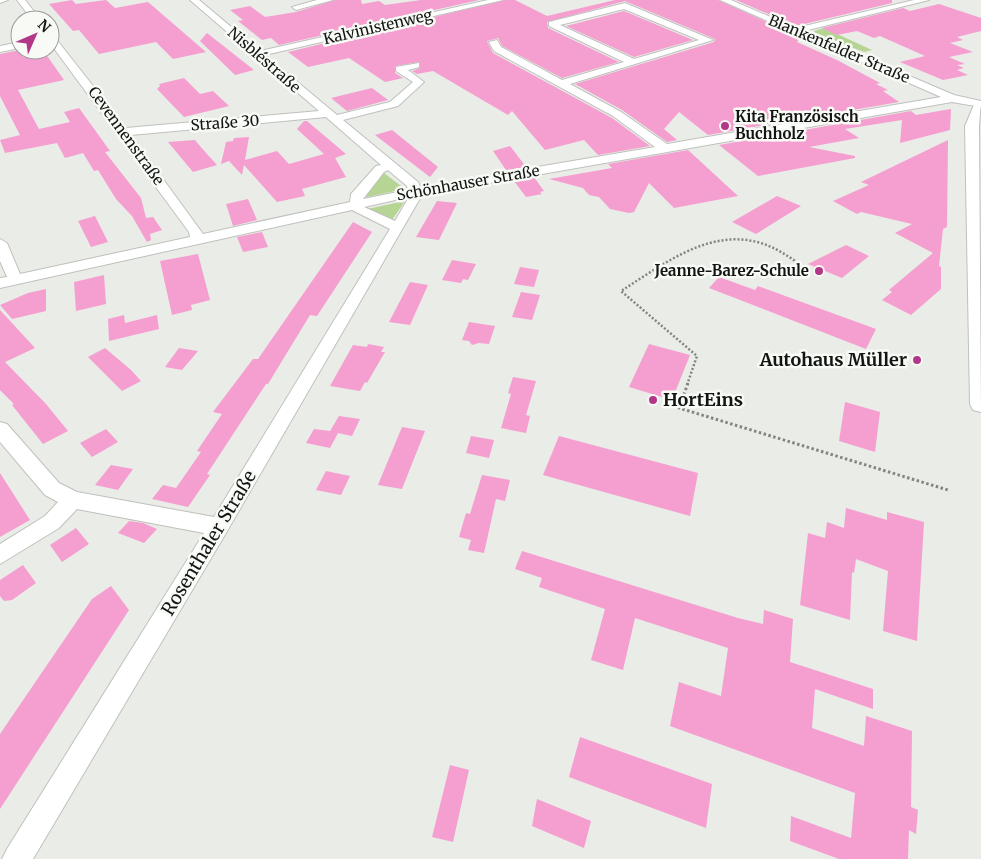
<svg xmlns="http://www.w3.org/2000/svg" width="981" height="859" font-family="Merriweather,serif">
<style>
.green{fill:#b6d493}
.building{fill:#f59ed0}
.lines{fill:none;stroke-linecap:round;stroke-linejoin:round}
.minor-casing{stroke:#bfc1bc;stroke-width:2}
.major-casing{stroke:#bfc1bc;stroke-width:2}
.path-far1{stroke:#838582;stroke-width:2.5;stroke-dasharray:2 2;stroke-linecap:butt}
.path{stroke:#838582;stroke-width:3;stroke-dasharray:2.5 2.5;stroke-linecap:butt}
.minor{fill:#fff;fill-rule:evenodd}
.major{fill:#fff;fill-rule:evenodd}
.poi-dot{fill:#b33787;stroke:#f7faf5;stroke-width:2}
.labels{text-anchor:middle;stroke-width:5;stroke-linejoin:round;paint-order:stroke}
.far-street-label{font-size:15px;fill:#141513;stroke:#f7faf5}
.far-poi-label{font-size:15px;font-weight:bold;fill:#141513;stroke:#f7faf5;text-anchor:start}
.poi-label{font-size:18px;font-weight:bold;fill:#141513;stroke:#f7faf5;text-anchor:end}
.street-label{font-size:18px;fill:#141513;stroke:#f7faf5}
</style>
<rect width="100%" height="100%" fill="#eaece8"/>
<g class="green">
<path d="M824 28 872 50 864 52 815 33 814 31Z"/>
<path d="M384 173 405 189 367 197 365 195Z"/>
<path d="M405 201 392 220 367 209Z"/>
</g>
<g class="building">
<path d="M72 0 76 4 106 0 115 8 148 2 206 52 173 59 156 42 99 54 79 30 73 31 49 4Z"/>
<path d="M335 0H361L362 4 379 1 385 5 421 0H479L279 45 271 38 262 40 238 21 243 20 230 10 250 6 265 17 296 12Z"/>
<path d="M505 0H515L547 16 615 0H718L800 37 797 42 837 60 880 83 876 84 888 90 883 91 899 102 708 135 679 112 664 129 677 140 667 142 622 110 575 84 714 42 715 39 625 1 547 22 548 28 619 62 562 78 502 46 498 38 487 41 493 53 612 118 650 146 598 155 584 140 545 150 512 111 508 115 433 71 417 74 412 71 420 68V62L395 66V73L403 78 385 82 349 58 308 67 288 52Z"/>
<path d="M736 0H892V3L796 26Z"/>
<path d="M939 4 981 18V31L957 37 963 40 950 43 973 52 949 57 965 64 957 65 964 68 957 70 968 75 943 80 900 62 925 56 880 36 874 38 857 31 837 35 822 28 903 8 910 11Z"/>
<path d="M624 11 693 40 634 57 566 26Z"/>
<path d="M207 33 254 70 235 75 200 41Z"/>
<path d="M20 50H43L64 80 18 90 39 129 70 122 64 112 79 108 110 151 105 152 141 198 146 218 153 217 162 230 150 234 151 240 147 242 132 216 116 199 98 170 94 171 83 153 65 158 57 143 5 153 0 140 20 135 0 96V54Z"/>
<path d="M184 78 200 94 213 91 229 106 184 117 157 89 160 86 159 84Z"/>
<path d="M372 88 388 100 347 111 331 98Z"/>
<path d="M951 109 950 130 900 143 902 120 845 129 859 138 809 147 855 156V158L758 176 719 145 911 111 916 115Z"/>
<path d="M304 121H307L346 154 335 158 346 177 302 189 305 196 277 202 244 165 242 175 229 161 221 164 226 142 233 141 234 138 249 137 245 160 277 151 289 164 324 154 297 129Z"/>
<path d="M392 130 438 167 430 177 375 135Z"/>
<path d="M195 140 199 145 217 165 193 172 168 142Z"/>
<path d="M948 140 947 227 943 229 939 266 941 267V289L911 315 882 300 892 292 889 290 933 253 895 233 912 224 861 212 857 214 833 201 869 185 861 182Z"/>
<path d="M510 146 514 151 526 167 506 170 493 151Z"/>
<path d="M688 150 738 196 674 208 649 183 634 212 629 213 610 209 599 197 589 195 583 188 549 179 612 168 608 164Z"/>
<path d="M534 177 544 191 540 192 542 194 526 197 514 181Z"/>
<path d="M777 196 801 206 756 234 732 222Z"/>
<path d="M248 199 257 220 233 226 226 204Z"/>
<path d="M437 201 457 203 439 240 416 237Z"/>
<path d="M95 216 108 242 91 247 78 221Z"/>
<path d="M353 222 372 232 317 316 310 315 268 384H266L207 474 210 475 188 507 152 499 163 485 176 488 201 452 197 451 222 414 213 412 253 359H258Z"/>
<path d="M262 232 268 247 243 252 237 237Z"/>
<path d="M846 245 869 256 842 278 808 264Z"/>
<path d="M198 254 210 300 191 305 192 310 172 315 160 261Z"/>
<path d="M452 260 476 264 468 280 463 279 461 283 442 280Z"/>
<path d="M520 267 539 270 534 287 514 284Z"/>
<path d="M104 275 106 304 76 311 74 282Z"/>
<path d="M719 277 755 290 758 286 876 329 866 349 709 288Z"/>
<path d="M410 282 428 285 410 325 389 322Z"/>
<path d="M46 289V311L12 319 0 305 28 293Z"/>
<path d="M521 292 540 295 532 320 512 317Z"/>
<path d="M0 310 35 348 5 362 46 404 68 431 43 444 12 405 14 404 0 390Z"/>
<path d="M124 315 125 323 157 315 159 329 109 341 108 319Z"/>
<path d="M469 322 495 326 489 344 479 343 472 345 469 341 462 340Z"/>
<path d="M368 344 384 347 381 352H385L367 383 365 382 360 391 330 386 353 345 367 347Z"/>
<path d="M649 344 690 355 672 400 629 387Z"/>
<path d="M105 348 131 370 141 381 122 391 88 357Z"/>
<path d="M179 348 198 351 182 370 165 367Z"/>
<path d="M513 377 536 381 526 415 530 416 526 433 501 428 511 394 508 393Z"/>
<path d="M845 402 880 412 875 452 839 441Z"/>
<path d="M339 416 360 419 352 436 338 433 330 448 306 443 314 429 330 431Z"/>
<path d="M402 427 425 431 402 489 378 485Z"/>
<path d="M106 429 118 442 92 457 80 443Z"/>
<path d="M471 436 494 440 489 458 466 453Z"/>
<path d="M559 436 698 473 690 516 543 475Z"/>
<path d="M111 465 133 469 118 490 95 485Z"/>
<path d="M326 471 350 476 341 495 316 490Z"/>
<path d="M0 473 30 520 0 537Z"/>
<path d="M482 475 510 480 505 501 496 499 484 553 468 550 471 540 459 537 466 513 470 514Z"/>
<path d="M846 508 887 520V512L924 522 917 641 883 631 888 571 856 559 854 573 852 572 850 620 800 605 808 533 825 538 827 522 844 528Z"/>
<path d="M129 521 143 523 157 529 144 543 118 533Z"/>
<path d="M76 528 89 544 62 562 50 545Z"/>
<path d="M522 551 738 618 763 624 764 610 793 619 790 662 873 689V709L815 689 812 728 864 746 866 716 912 731 911 807 918 810 916 834 909 830 908 859H839L790 841 791 816 851 838 855 793 670 726 679 682 721 696 728 648 635 618 623 670 591 660 605 609 539 587 542 578 515 569Z"/>
<path d="M23 565 36 583 12 600 4 601 0 596V580Z"/>
<path d="M111 586 129 610 0 809V734L92 599Z"/>
<path d="M580 737 712 784 706 828 569 777Z"/>
<path d="M450 765 469 770 453 842 432 837Z"/>
<path d="M537 799 591 821 584 848 532 826Z"/>
</g>
<g class="lines">
<g class="minor-casing">
<g id="minor">
<path d="M0 0H8L0 3Z"/>
<path d="M17 0H25L41 20H32Z"/>
<path d="M190 0H199L260 51 488 0H503L265 55 337 115 390 102 413 82 396 71V67L419 63V67L408 70 424 82 398 106 343 120 418 182 420 187 655 147 613 116 494 51 489 42 497 40 501 47 562 80 624 62 549 26V22L625 3 713 40 570 84 621 112 667 144 941 97 720 0H731L796 28 914 0H929L804 31 954 95 981 101V107L952 102 422 195 226 533 33 859H2L7 849 204 533 77 509 59 528 0 564V544L45 516 58 502 45 495 0 442V422L7 424 59 483 77 492 214 517 390 229 352 210 0 288V278L7 277 0 261V239L7 243 20 274 190 237 189 232 50 43V34L53 35 126 128 319 111ZM624 9 699 40 634 59 560 25ZM326 117 381 165 376 166 351 194 350 202 203 234 131 135ZM388 170 407 186 408 190 363 199 384 172ZM409 197 395 221 364 207Z"/>
<path d="M317 0H333L296 10 292 7Z"/>
<path d="M20 42V48L0 52V46Z"/>
</g>
</g>
<g class="major-casing">
<path id="major" d="M981 101 979 126 981 412 973 410 970 404 965 126 974 105Z"/>
</g>
<path class="path-far1" d="M687 385 697 356 621 291C661 266 707 229 757 242 777 247 794 260 810 272"/>
<path class="path" d="M688 383 679 408 948 490"/>
<use href="#minor" class="minor"/>
<use href="#major" class="major"/>
</g>
<g class="poi-dot">
<circle cx="725" cy="126" r="5"/>
<circle cx="819" cy="271" r="5"/>
<circle cx="917" cy="360" r="5"/>
<circle cx="653" cy="400" r="5"/>
</g>
<g class="labels">
<g class="far-street-label">
<text transform="translate(378 27) rotate(-13)" y="5">Kalvinistenweg</text>
<text transform="translate(839 49) rotate(23)" y="5">Blankenfelder Straße</text>
<text transform="translate(264 60) rotate(41)" y="5">Nisbléstraße</text>
<text transform="translate(225 123) rotate(-4)" y="5">Straße 30</text>
<text transform="translate(126 136) rotate(54)" y="5">Cevennenstraße</text>
<text transform="translate(468 183) rotate(-10)" y="5">Schönhauser Straße</text>
</g>
<g class="far-poi-label">
<text x="735" y="122">Kita Französisch<tspan x="735" dy="17">Buchholz</tspan></text>
<text x="809" y="276" text-anchor="end">Jeanne-Barez-Schule</text>
</g>
<g class="poi-label">
<text x="907" y="366">Autohaus Müller</text>
<text x="663" y="406" text-anchor="start">HortEins</text>
</g>
<g class="street-label">
<text transform="translate(209 543) rotate(-59)" y="6">Rosenthaler Straße</text>
</g>
</g>
<g transform="translate(35 35) rotate(45)"><circle r="24" fill="#f7faf5" stroke="#9c9e9b"/>
<path d="M0-4L9 19L0 12L-9 19Z" fill="#b33787"/>
<text y="-8" font-size="14" font-weight="bold" text-anchor="middle" fill="#141513">N</text>
</g>
</svg>
